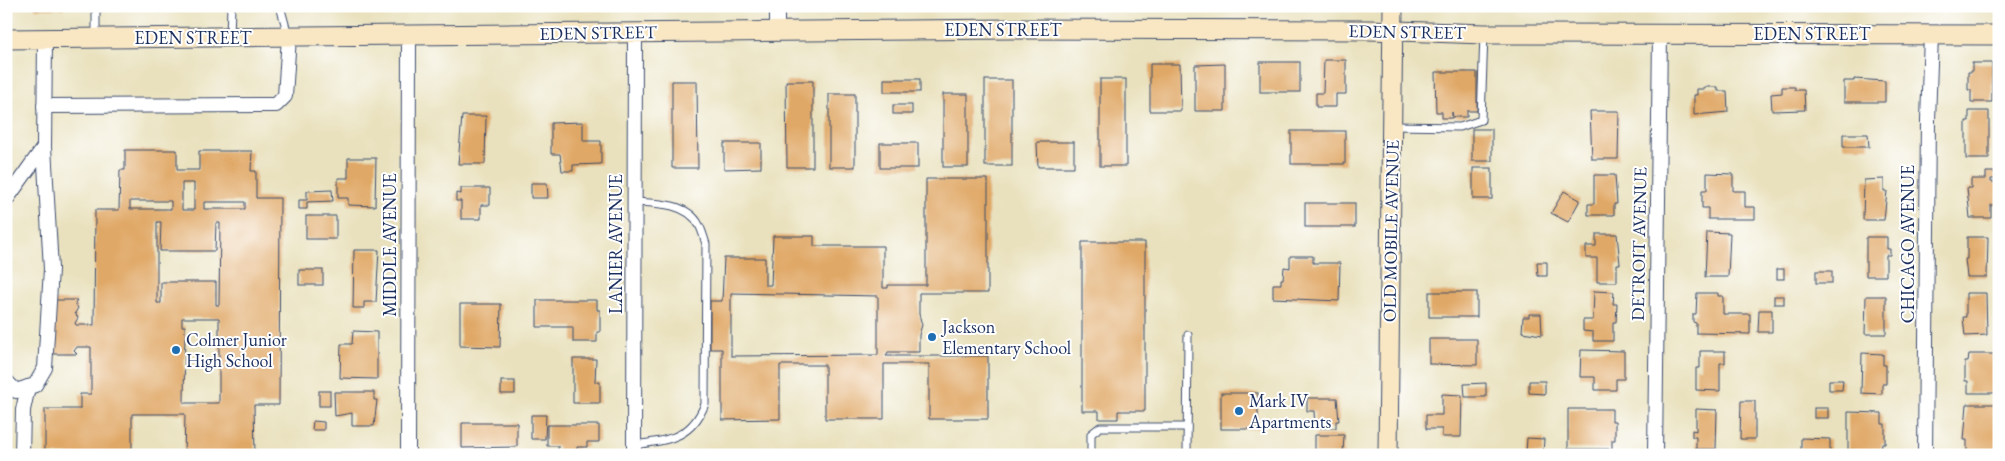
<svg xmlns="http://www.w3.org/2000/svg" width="2005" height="461" font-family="'EB Garamond',serif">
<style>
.building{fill:#e0a866;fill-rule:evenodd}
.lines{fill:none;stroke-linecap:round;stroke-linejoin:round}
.lane-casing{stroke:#3a4a6c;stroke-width:9}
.street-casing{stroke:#3a4a6c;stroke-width:16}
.secondary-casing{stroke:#3a4a6c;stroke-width:21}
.lane{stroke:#fff;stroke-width:7}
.street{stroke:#fff;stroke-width:14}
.secondary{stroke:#f9e7c3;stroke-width:19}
.poi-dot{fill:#1f6fb2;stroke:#fff;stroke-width:2}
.labels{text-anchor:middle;stroke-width:4;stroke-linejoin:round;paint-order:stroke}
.street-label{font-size:18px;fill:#1b2f5e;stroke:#fff}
.poi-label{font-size:18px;fill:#1b2f5e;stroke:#fff;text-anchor:start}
</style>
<rect width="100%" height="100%" fill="#fff"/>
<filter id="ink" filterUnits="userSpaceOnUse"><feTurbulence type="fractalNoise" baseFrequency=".02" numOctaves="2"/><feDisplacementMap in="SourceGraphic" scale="10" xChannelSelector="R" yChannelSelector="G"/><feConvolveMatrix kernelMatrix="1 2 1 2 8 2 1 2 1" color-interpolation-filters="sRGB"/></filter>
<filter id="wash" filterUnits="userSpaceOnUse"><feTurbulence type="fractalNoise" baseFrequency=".0096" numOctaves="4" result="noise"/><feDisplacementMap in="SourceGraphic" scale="20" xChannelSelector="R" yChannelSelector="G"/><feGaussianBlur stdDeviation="1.12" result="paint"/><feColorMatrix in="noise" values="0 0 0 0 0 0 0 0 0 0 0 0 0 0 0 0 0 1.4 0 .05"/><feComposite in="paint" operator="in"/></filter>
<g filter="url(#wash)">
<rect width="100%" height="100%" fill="#e9e1bd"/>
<g id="blocks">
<g class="building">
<rect x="35" y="6" width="28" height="3"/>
<path d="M164 6H192V9H165Z"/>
<path d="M1324 60H1346V94H1336V107H1316V93H1323Z"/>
<rect x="1260" y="62" width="40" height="30"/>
<path d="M1972 63H1992V102H1971V90H1968V72H1972Z"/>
<path d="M1150 64H1180L1181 111H1150Z"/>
<path d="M1225 64V111H1195V65Z"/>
<path d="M1435 72H1477V111H1467V117H1453L1452 112V118H1442V112H1436Z"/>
<rect x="884" y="79" width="36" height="13"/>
<rect x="1100" y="79" width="26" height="87"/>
<path d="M1854 79 1885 81V102H1844V81H1854Z"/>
<rect x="985" y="80" width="27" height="86"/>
<path d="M672 81H697L698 168H672Z"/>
<path d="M786 81H813V167H787Z"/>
<path d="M1705 87H1718V91H1727L1728 112 1694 115V95H1697V89H1705Z"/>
<path d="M1782 87H1795V90H1804L1805 110 1772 111 1771 94 1782 93Z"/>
<rect x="829" y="94" width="26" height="73"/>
<rect x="943" y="94" width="25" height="73"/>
<rect x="893" y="105" width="19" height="9"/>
<path d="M1590 111H1619L1618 159H1592Z"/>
<path d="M1969 111H1989V159H1966V121H1969Z"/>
<path d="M462 116H486L485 164H458Z"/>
<path d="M583 122V141H601V164L573 165V171H562L560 154H551V123Z"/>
<rect x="1472" y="129" width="20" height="32"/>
<rect x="1291" y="131" width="54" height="33"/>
<path d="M1843 134H1868L1869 147H1843Z"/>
<path d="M1037 142H1074V167H1038Z"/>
<path d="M724 143H761V168L724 169Z"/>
<rect x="880" y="143" width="38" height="25"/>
<path d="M125 150H177V170H199V151H252L251 171H256V198H280L279 405H254L255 455H184L185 414H132V455H45V409H80V394H91V347H77L74 351 77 354H52V300H77L75 303 78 308 75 313 78 318 75 323 76 325H94L95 210H119L120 170H125ZM182 183H194V210H182ZM130 201H171V209H130ZM204 202H245V209H204ZM157 222H161L160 251H215L216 223H220L219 305H216V282H161V303H157ZM182 318H219V403H184L185 326H182Z"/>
<path d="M348 158H376L375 206 348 205V198H338V178H348Z"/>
<rect x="1473" y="168" width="19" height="31"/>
<path d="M1986 172H1999V179H1991V182H1999V205H1991V218H1970L1967 188H1971V179H1986Z"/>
<path d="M1707 173 1733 174V191H1745V207H1755V219H1708V208H1702V190H1707Z"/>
<path d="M1594 175H1615L1617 204H1614V215H1588V204H1594Z"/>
<path d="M926 179H988V293H919V314L922 325 919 335V352H888L886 356H988V419H929V364H884V419H825V365H780V419L722 420V349H710V301H722L724 258H765V285H771L773 236H814V246H883V288H888V285H926ZM731 293 878 296V355L731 356Z"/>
<path d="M1884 179V191H1887L1884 220H1863L1864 180Z"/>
<path d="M531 183H547L548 198H531Z"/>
<path d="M461 188H490V205H481V219H461V201H456V193L461 194Z"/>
<path d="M332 190 333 201 307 202V209H299V200H307V191Z"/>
<path d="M1564 191 1580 200 1568 222 1551 213Z"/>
<rect x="1305" y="203" width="50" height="24"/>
<rect x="306" y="216" width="30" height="23"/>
<path d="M1707 232 1730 233 1728 277H1705Z"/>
<path d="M1596 234H1617L1620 264H1617V282H1597V258H1586V246H1596Z"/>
<path d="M1866 237H1887V249H1890V255H1886V276H1866Z"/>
<path d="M1967 237H1988L1987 277H1967L1965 259H1967Z"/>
<path d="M1082 242H1145V411H1118V419H1099V411H1082Z"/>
<path d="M354 250H379L376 302H364V308H353Z"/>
<path d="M1290 256H1313V263H1340L1339 301 1273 298V284H1281V279H1283L1284 267 1290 268Z"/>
<path d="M1537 262H1547V276H1538Z"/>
<rect x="1777" y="269" width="7" height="10"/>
<rect x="299" y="270" width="24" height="15"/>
<rect x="1816" y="271" width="16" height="12"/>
<path d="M1594 291 1614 292 1613 304H1617L1616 322H1613V341H1593V332L1583 331V320H1593Z"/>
<rect x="1429" y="292" width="48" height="25"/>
<path d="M1697 293H1718V296H1723V314H1750V334L1696 333V323L1693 322V314H1696Z"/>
<path d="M1966 293H1986L1987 335 1965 336 1963 317H1966Z"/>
<rect x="1774" y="296" width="10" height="8"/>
<path d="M1866 296H1886V334H1865Z"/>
<path d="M537 300H597V310H600V332H597V342H573V327H537Z"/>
<path d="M460 304H501L500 347 460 346Z"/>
<path d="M1759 310H1772V332H1758Z"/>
<path d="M1529 314H1541L1542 335 1522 332 1523 317H1529Z"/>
<path d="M353 331 377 332V379L340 378 341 344H352Z"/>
<path d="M1429 339H1477V365L1429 364Z"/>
<path d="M1581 350 1624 351V379H1616V390H1595V377H1580Z"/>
<path d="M1700 351H1725V363H1720V391L1696 390V368H1700Z"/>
<path d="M1862 353 1883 354V365H1886V384H1882V394L1861 393Z"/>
<path d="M1969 354H1999V393H1968V381H1965V362H1968Z"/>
<path d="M573 359H596L595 382H600V403H573Z"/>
<path d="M1829 380H1843L1842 390H1829Z"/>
<rect x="501" y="381" width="14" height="13"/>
<path d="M1529 381H1545V394L1529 393Z"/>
<path d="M1486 383V397H1465L1464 384Z"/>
<rect x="319" y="391" width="11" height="15"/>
<path d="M334 392H374V400H377L374 426H352V413L335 416Z"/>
<rect x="1221" y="393" width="37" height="36"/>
<path d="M1442 394 1462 395 1461 437H1442V429H1426V415H1442Z"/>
<path d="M1307 398H1337L1339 421H1336V428H1315L1314 411H1307Z"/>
<path d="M1741 401H1755V439H1740Z"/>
<path d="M1967 404H1999V452H1967V440H1964Z"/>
<rect x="1814" y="408" width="14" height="10"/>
<path d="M1568 409H1612V421H1615V440H1612V449H1568Z"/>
<path d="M1696 409 1717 410 1716 449H1696V437H1692V430L1696 431Z"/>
<path d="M1848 412 1882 413V424H1885V443H1882L1880 455H1861V452L1848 451Z"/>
<path d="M531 415H546L545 439H531Z"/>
<path d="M313 421 324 422V430H312Z"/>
<path d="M462 423H517V447L462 448Z"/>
<path d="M547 425H599V442H587V447H577V455H558V446H547Z"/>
<path d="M1315 435H1344L1343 454H1315Z"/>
<path d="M1527 438 1544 439 1543 454 1526 453Z"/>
<path d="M1801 438 1830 439V455L1801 454Z"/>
</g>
</g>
</g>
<g filter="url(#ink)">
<use href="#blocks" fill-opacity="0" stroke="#3a4a6c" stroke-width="1"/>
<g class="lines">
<g class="lane-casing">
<g id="lane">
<path d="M96 6V38"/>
<path d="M280 6 288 35"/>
<path d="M230 37 231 6"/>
<path d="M1394 126 1460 127 1481 120 1484 34"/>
<path d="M634 445C668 440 691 439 705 404L706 244C704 238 702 230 699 225 688 203 656 203 635 202"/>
<path d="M1091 455V434L1100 427H1187"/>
<path d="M1187 455 1188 335"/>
</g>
</g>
<g class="street-casing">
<g id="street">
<path d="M777 6V31"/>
<path d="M44 106 276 105 285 96 289 37"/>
<path d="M6 200 44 147"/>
<path d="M6 381 16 391 35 385 45 368 51 269 44 147 45 39"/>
<path d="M22 455 23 410 28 387"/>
<path d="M408 455 409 36"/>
<path d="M634 455 635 33"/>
<path d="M1655 455 1660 34"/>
<path d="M1925 455 1928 120 1931 35"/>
</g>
</g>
<g class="secondary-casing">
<g id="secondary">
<path d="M6 39 1010 29 1369 30 1484 34 1999 35"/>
<path d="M1388 455 1393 6"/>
</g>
</g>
<use href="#lane" class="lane"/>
<use href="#street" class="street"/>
<use href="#secondary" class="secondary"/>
</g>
</g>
<g class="poi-dot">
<circle cx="932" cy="337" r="5"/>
<circle cx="176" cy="350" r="5"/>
<circle cx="1239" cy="411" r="5"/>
</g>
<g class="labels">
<g class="street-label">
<text x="1003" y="36">EDEN STREET</text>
<text transform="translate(1407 32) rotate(1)" y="6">EDEN STREET</text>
<text transform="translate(598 33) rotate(-1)" y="6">EDEN STREET</text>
<text x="1812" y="40">EDEN STREET</text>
<text x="193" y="44">EDEN STREET</text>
<text transform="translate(1391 231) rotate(-89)" y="6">OLD MOBILE AVENUE</text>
<text transform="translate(616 244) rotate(-90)" y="6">LANIER AVENUE</text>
<text transform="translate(1639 244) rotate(-89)" y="6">DETROIT AVENUE</text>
<text transform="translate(1908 244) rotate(-90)" y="6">CHICAGO AVENUE</text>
<text transform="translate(390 245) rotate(-90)" y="6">MIDDLE AVENUE</text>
</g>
<g class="poi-label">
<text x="942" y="333">Jackson<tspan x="942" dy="21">Elementary School</tspan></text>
<text x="186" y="346">Colmer Junior<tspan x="186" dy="21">High School</tspan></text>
<text x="1249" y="407">Mark IV<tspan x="1249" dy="21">Apartments</tspan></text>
</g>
</g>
<rect width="2005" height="461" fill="none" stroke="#fff" stroke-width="25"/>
</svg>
